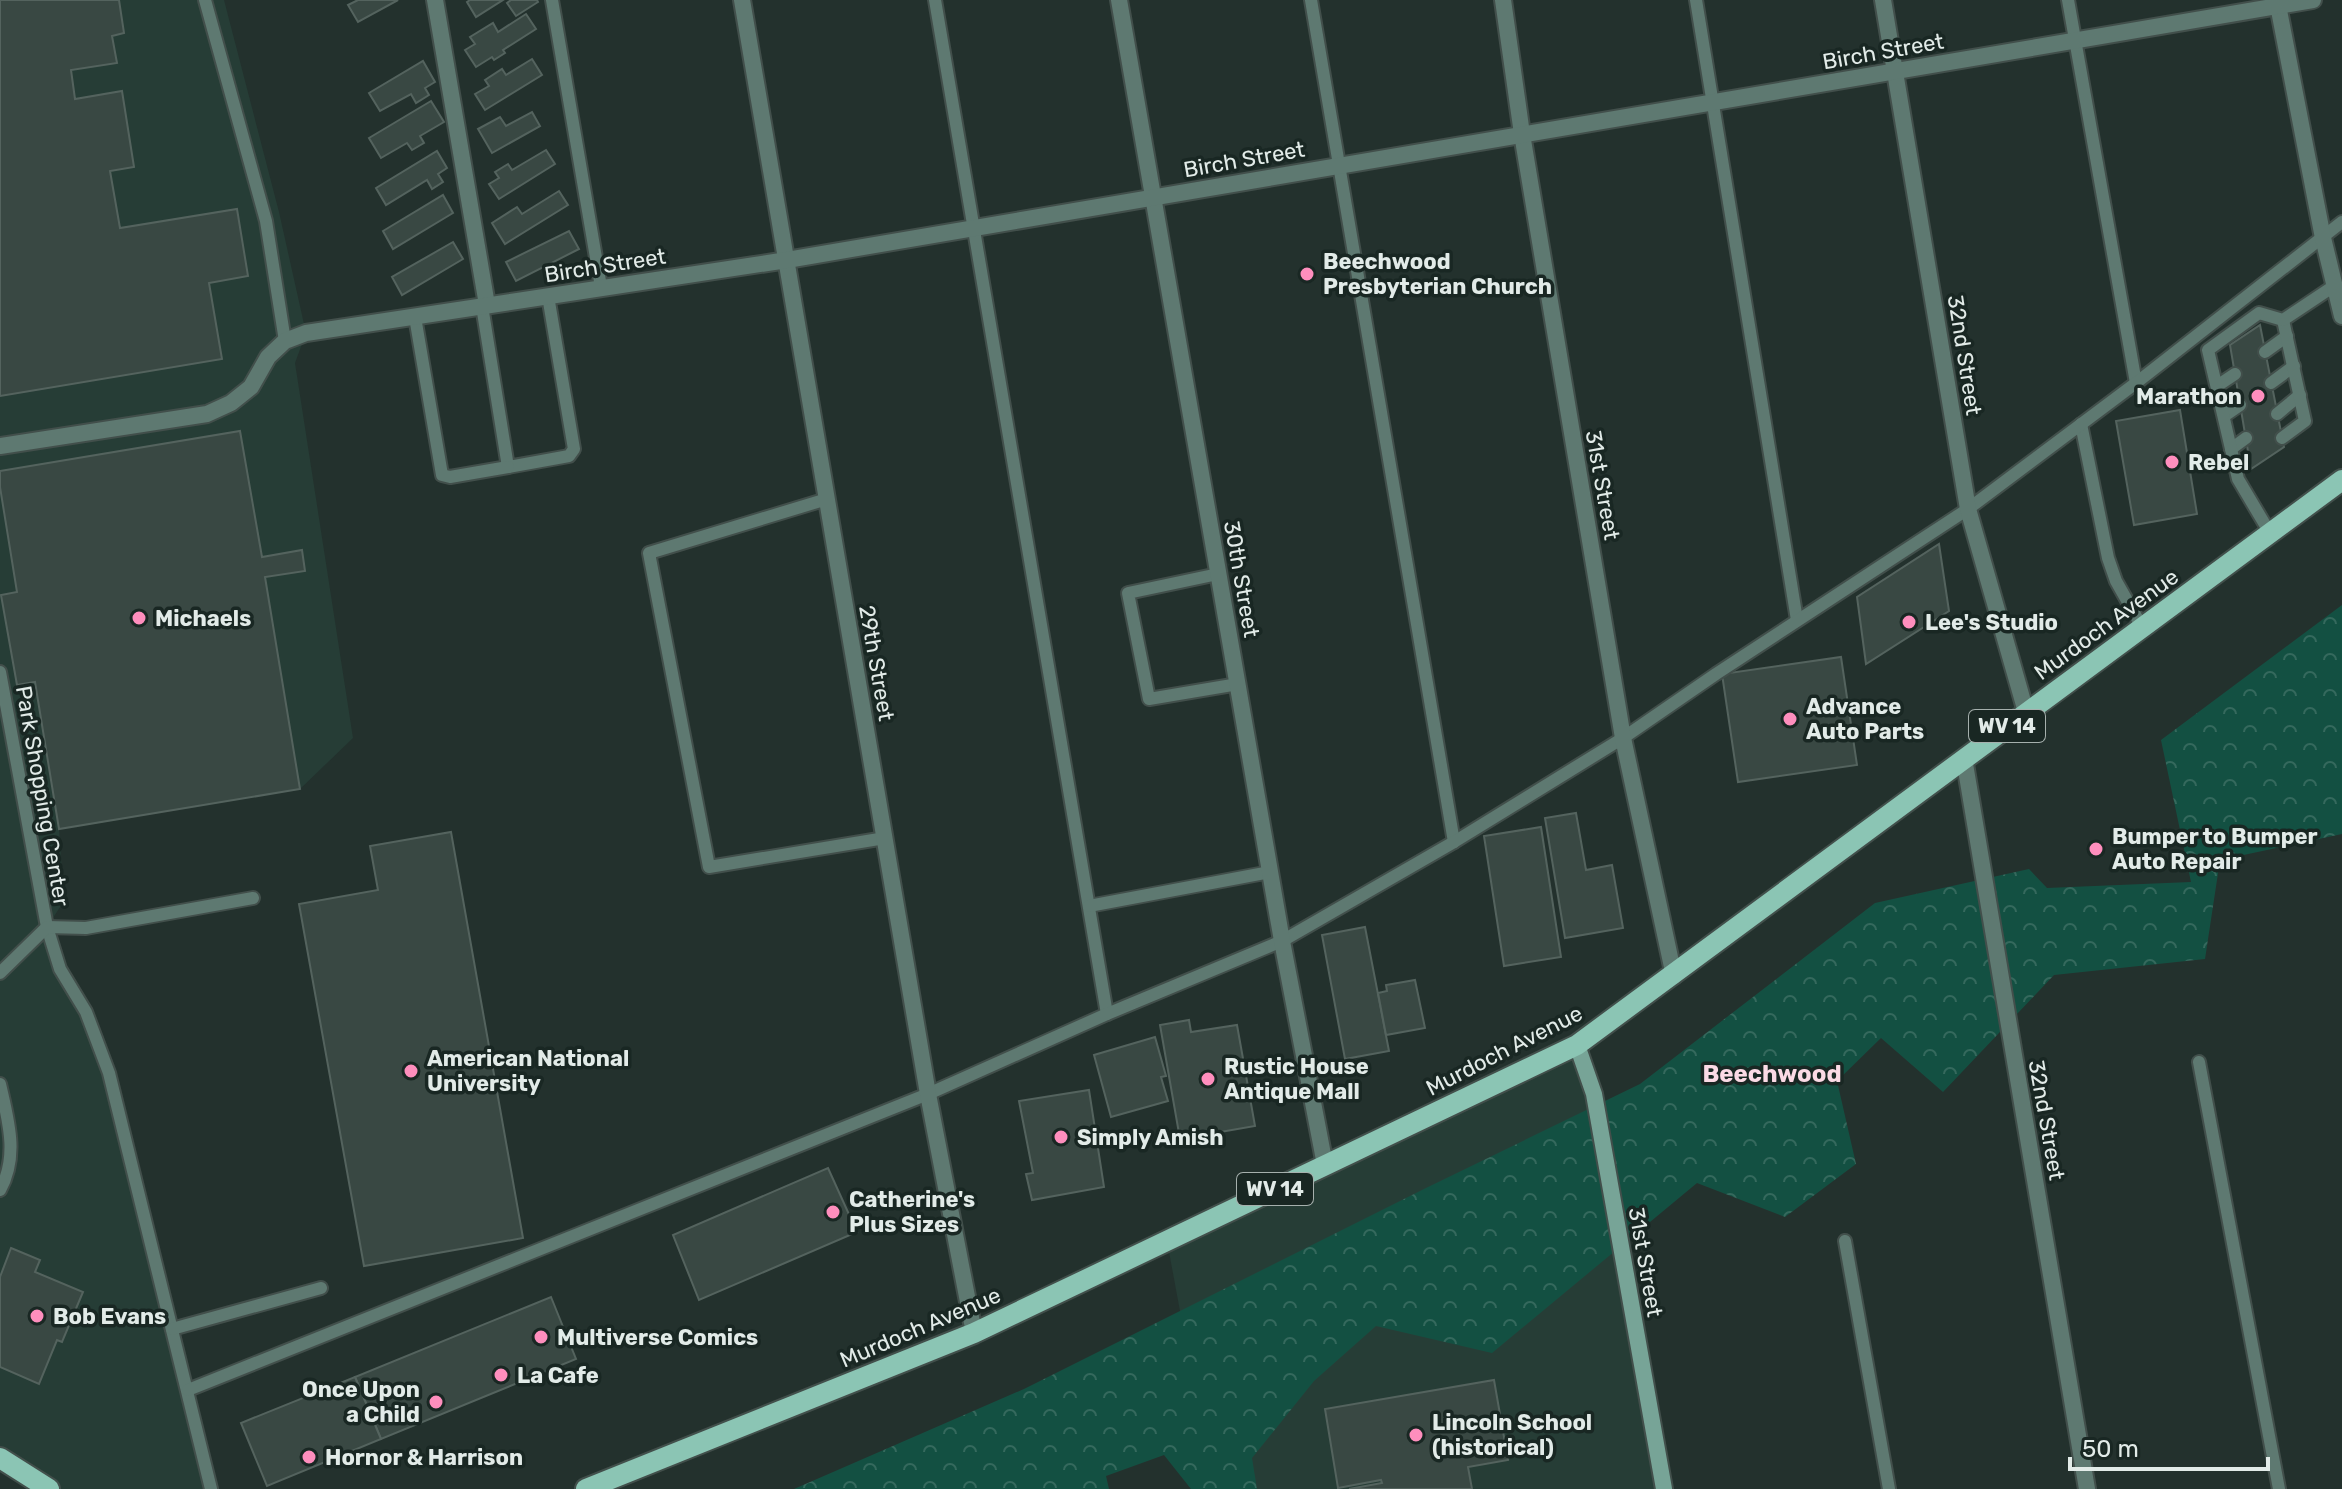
<svg xmlns="http://www.w3.org/2000/svg" width="2342" height="1489" font-family="Rubik,sans-serif">
<style>
.built{fill:#263d36}
.forest{fill:url(#forest-crowns)}
.building{fill:#394843;stroke:#54635e;stroke-width:2}
.lines{fill:none;stroke-linecap:round;stroke-linejoin:round}
.lane-casing{stroke:#424f4b;stroke-width:16}
.street-casing{stroke:#424f4b;stroke-width:20}
.secondary-casing{stroke:#424f4b;stroke-width:20}
.primary-casing{stroke:#424f4b;stroke-width:24}
.lane{stroke:#5e7971;stroke-width:12}
.street{stroke:#5e7971;stroke-width:16}
.secondary{stroke:#77a497;stroke-width:16}
.primary{stroke:#8bc5b4;stroke-width:20}
.poi-dot{fill:#fe8ebd;stroke:#192723;stroke-width:3}
.labels{text-anchor:middle;stroke-width:7;stroke-linejoin:round;paint-order:stroke}
.shield{fill:#192723;stroke:#a6b0ad;stroke-width:2}
.shield-label{font-size:20px;font-weight:bold;fill:#e2ebe8}
.street-label{font-size:22px;fill:#e2ebe8;stroke:#192723}
.poi-label{font-size:22px;font-weight:bold;fill:#e2ebe8;stroke:#192723;text-anchor:start}
.neighbourhood-label{font-size:24px;font-weight:bold;fill:#fbdae5;stroke:#192723}
</style>
<defs>
<pattern id="forest-crowns" width="20" height="18" patternUnits="userSpaceOnUse" patternTransform="scale(2)"><rect width="20" height="18" fill="#135042"/><path d="M2 6a3 3 0 1 1 6 0M12 15a3 3 0 1 1 6 0" fill="none" stroke="#35695d"/></pattern>
</defs>
<rect width="100%" height="100%" fill="#23312d"/>
<g class="built">
<path d="M0 0H224L279 212 306 333 295 363 353 738 300 789 59 829 64 901 47 927 109 1073 211 1489H49L0 1458Z"/>
<path d="M1577 1045 1664 1489H1213L1167 1241Z"/>
</g>
<path class="forest" d="M2342 605V834L2220 860 2205 959 2054 975 1943 1092 1881 1038 1837 1081 1856 1164 1785 1217 1697 1183 1492 1353 1376 1326 1314 1381 1252 1458 1257 1489H1191L1164 1455 1106 1476 1109 1489H794L1024 1389 1426 1188 1640 1084 1875 903 2029 869 2047 888 2191 882 2161 740Z"/>
<g class="building">
<path d="M0 0H119L124 33 112 36 117 63 71 70 75 99 122 91 134 167 110 171 120 228 237 209 248 276 209 283 222 359 0 396Z"/>
<path d="M358 0H398L358 22 348 5Z"/>
<path d="M470 0H503L476 17 467 2Z"/>
<path d="M511 0H537L538 2 516 16 507 3Z"/>
<path d="M526 14 536 29 503 50 505 53 494 60 492 57 476 67 465 50 475 44 470 37 493 23 498 32Z"/>
<path d="M532 59 542 75 485 110 475 94 489 86 485 80 502 69 506 75Z"/>
<path d="M423 61 435 82 425 88 429 95 416 103 411 94 380 111 369 93Z"/>
<path d="M431 101 444 122 420 136 424 143 412 150 407 143 381 158 369 138Z"/>
<path d="M532 112 540 126 492 153 478 129 500 117 506 126Z"/>
<path d="M546 150 555 164 499 199 489 184 499 178 495 172 508 164 512 170Z"/>
<path d="M437 151 447 168 438 174 443 182 432 189 427 180 386 205 376 188Z"/>
<path d="M559 191 568 205 505 244 492 223 517 207 522 214Z"/>
<path d="M443 195 453 213 393 249 383 231Z"/>
<path d="M569 231 579 249 516 281 506 262Z"/>
<path d="M453 242 463 259 402 295 392 277Z"/>
<path d="M2260 325 2284 447 2251 469 2230 345Z"/>
<path d="M2180 410 2197 514 2134 525 2116 421Z"/>
<path d="M240 431 262 557 302 550 305 571 265 577 300 789 59 829 35 682 17 685 1 595 17 592 0 487V471Z"/>
<path d="M1939 544 1949 611 1866 664 1857 597Z"/>
<path d="M1841 657 1857 765 1738 782 1722 674Z"/>
<path d="M1576 813 1586 870 1612 865 1623 928 1565 938 1545 818Z"/>
<path d="M1541 827 1561 957 1504 966 1484 836Z"/>
<path d="M451 832 523 1238 364 1266 299 904 378 890 370 846Z"/>
<path d="M1365 927 1389 1051 1345 1059 1322 935Z"/>
<path d="M1415 980 1425 1028 1386 1035 1378 993 1387 991 1386 985Z"/>
<path d="M1189 1020 1191 1032 1237 1025 1255 1126 1180 1139 1160 1025Z"/>
<path d="M1155 1037 1166 1076 1161 1077 1168 1101 1111 1117 1094 1055Z"/>
<path d="M1089 1090 1104 1187 1032 1200 1026 1174 1033 1173 1019 1101Z"/>
<path d="M828 1168 857 1232 699 1300 673 1235Z"/>
<path d="M11 1248 40 1260 35 1272 83 1292 62 1342 57 1340 39 1384 0 1367V1277Z"/>
<path d="M551 1297 576 1359 381 1439 355 1377Z"/>
<path d="M355 1377 381 1439 267 1486 241 1423Z"/>
<path d="M1494 1380 1508 1460 1468 1467 1472 1489H1349L1382 1483 1381 1480 1338 1488 1325 1409Z"/>
</g>
<g class="lines">
<g class="lane-casing">
<g id="lane">
<path d="M205 0 266 221 285 341"/>
<path d="M552 0 601 287"/>
<path d="M935 0 1107 1014"/>
<path d="M1311 0 1454 842"/>
<path d="M1696 0 1797 620"/>
<path d="M2068 0 2136 383"/>
<path d="M482 306 508 467 569 456 574 449 548 296"/>
<path d="M415 317 442 475 450 477 508 467"/>
<path d="M2265 352 2287 336"/>
<path d="M2271 383 2294 366"/>
<path d="M2217 386 2235 374"/>
<path d="M2277 414 2300 395"/>
<path d="M2224 416 2240 405"/>
<path d="M2081 424 2108 558 2116 581 2142 627"/>
<path d="M2282 438 2305 421 2283 320"/>
<path d="M2231 449 2246 438"/>
<path d="M827 499 649 553 709 867 885 838"/>
<path d="M2270 533 2238 479 2208 350 2259 313 2283 320 2334 286"/>
<path d="M1218 574 1128 593 1149 699 1238 684"/>
<path d="M0 672 47 927 60 969 86 1012 109 1073 211 1489"/>
<path d="M1089 906 1270 872"/>
<path d="M0 973 47 927 86 928 253 898"/>
<path d="M2199 1062 2279 1489"/>
<path d="M0 1084C8 1120 19 1156 0 1190"/>
<path d="M1845 1241 1889 1489"/>
<path d="M172 1329 321 1288"/>
<path d="M188 1390 928 1094 1107 1014 1282 941 1454 842 1623 738 1716 674 1968 509 2136 383 2342 222"/>
</g>
</g>
<g class="street-casing">
<g id="street">
<path d="M435 0 487 305"/>
<path d="M742 0 928 1094 974 1333"/>
<path d="M1119 0 1282 941 1325 1165"/>
<path d="M1503 0 1522 134 1623 738 1674 976"/>
<path d="M1883 0 1968 509 2026 712"/>
<path d="M2277 0 2323 238 2342 316"/>
<path d="M0 446 207 414 231 403 251 387 268 357 285 341 306 333 787 260 2313 0"/>
<path d="M1964 758 2087 1489"/>
</g>
</g>
<g class="secondary-casing">
<path id="secondary" d="M1577 1045 1594 1094 1664 1489"/>
</g>
<g class="primary-casing">
<g id="primary">
<path d="M0 1458 49 1489"/>
<path d="M586 1489 974 1333 1577 1045 2342 480"/>
</g>
</g>
<use href="#lane" class="lane"/>
<use href="#street" class="street"/>
<use href="#secondary" class="secondary"/>
<use href="#primary" class="primary"/>
</g>
<g class="poi-dot">
<circle cx="1307" cy="274" r="8"/>
<circle cx="2258" cy="396" r="8"/>
<circle cx="2172" cy="462" r="8"/>
<circle cx="139" cy="618" r="8"/>
<circle cx="1909" cy="622" r="8"/>
<circle cx="1790" cy="719" r="8"/>
<circle cx="2096" cy="849" r="8"/>
<circle cx="411" cy="1071" r="8"/>
<circle cx="1208" cy="1079" r="8"/>
<circle cx="1061" cy="1137" r="8"/>
<circle cx="833" cy="1212" r="8"/>
<circle cx="37" cy="1316" r="8"/>
<circle cx="541" cy="1337" r="8"/>
<circle cx="501" cy="1375" r="8"/>
<circle cx="436" cy="1402" r="8"/>
<circle cx="1416" cy="1435" r="8"/>
<circle cx="309" cy="1457" r="8"/>
</g>
<g class="labels">
<g class="shield">
<rect x="1969" y="710" width="76" height="32" rx="6"/>
<rect x="1237" y="1173" width="76" height="32" rx="6"/>
</g>
<g class="shield-label">
<text x="2007" y="733">WV 14</text>
<text x="1275" y="1196">WV 14</text>
</g>
<g class="street-label">
<text transform="translate(1883 51) rotate(-10)" y="8">Birch Street</text>
<text transform="translate(1244 159) rotate(-10)" y="8">Birch Street</text>
<text transform="translate(605 265) rotate(-9)" y="8">Birch Street</text>
<text transform="translate(1965 355) rotate(81)" y="8">32nd Street</text>
<text transform="translate(1603 485) rotate(80)" y="8">31st Street</text>
<text transform="translate(1242 579) rotate(80)" y="8">30th Street</text>
<text transform="translate(2106 624) rotate(-36)" y="8">Murdoch Avenue</text>
<text transform="translate(877 663) rotate(80)" y="8">29th Street</text>
<text transform="translate(43 796) rotate(80)" y="8">Park Shopping Center</text>
<text transform="translate(1504 1050) rotate(-27)" y="8">Murdoch Avenue</text>
<text transform="translate(2047 1120) rotate(80)" y="8">32nd Street</text>
<text transform="translate(1646 1262) rotate(80)" y="8">31st Street</text>
<text transform="translate(920 1327) rotate(-23)" y="8">Murdoch Avenue</text>
</g>
<g class="poi-label">
<text x="1323" y="269">Beechwood<tspan x="1323" dy="25">Presbyterian Church</tspan></text>
<text x="2242" y="404" text-anchor="end">Marathon</text>
<text x="2188" y="470">Rebel</text>
<text x="155" y="626">Michaels</text>
<text x="1925" y="630">Lee's Studio</text>
<text x="1806" y="714">Advance<tspan x="1806" dy="25">Auto Parts</tspan></text>
<text x="2112" y="844">Bumper to Bumper<tspan x="2112" dy="25">Auto Repair</tspan></text>
<text x="427" y="1066">American National<tspan x="427" dy="25">University</tspan></text>
<text x="1224" y="1074">Rustic House<tspan x="1224" dy="25">Antique Mall</tspan></text>
<text x="1077" y="1145">Simply Amish</text>
<text x="849" y="1207">Catherine's<tspan x="849" dy="25">Plus Sizes</tspan></text>
<text x="53" y="1324">Bob Evans</text>
<text x="557" y="1345">Multiverse Comics</text>
<text x="517" y="1383">La Cafe</text>
<text x="420" y="1397" text-anchor="end">Once Upon<tspan x="420" dy="25">a Child</tspan></text>
<text x="1432" y="1430">Lincoln School<tspan x="1432" dy="25">(historical)</tspan></text>
<text x="325" y="1465">Hornor &amp; Harrison</text>
</g>
<g class="neighbourhood-label">
<text x="1772" y="1082">Beechwood</text>
</g>
</g>
<path d="M2070 1457v12h198v-12" fill="none" stroke="#e2ebe8" stroke-width="4"/>
<text x="2082" y="1457" font-size="24" fill="#e2ebe8" stroke="#192723" stroke-width="6" paint-order="stroke">50 m</text>
</svg>
